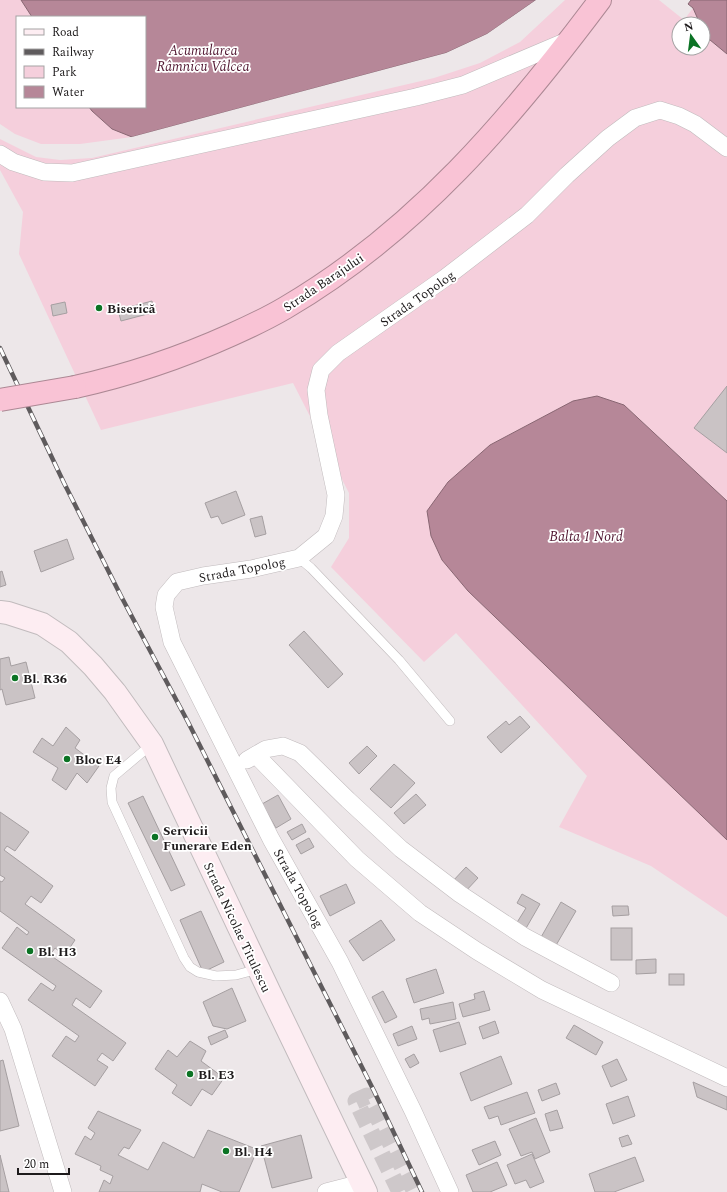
<svg xmlns="http://www.w3.org/2000/svg" width="727" height="1192" font-family="Spectral,serif">
<style>
.green{fill:#f5cfdc}
.water{fill:#b68798;stroke:#886672}
.pier{fill:#ede7e9}
.building{fill:#cac3c5;stroke:#a59fa1}
.lines{fill:none;stroke-linecap:round;stroke-linejoin:round}
.street-tunnel{stroke:#cec8ca;stroke-width:17;stroke-dasharray:17 8;stroke-linecap:butt}
.lane-casing{stroke:#c1bbbd;stroke-width:10}
.street-casing{stroke:#c1bbbd;stroke-width:18}
.secondary-casing{stroke:#c1bbbd;stroke-width:24}
.highway-casing{stroke:#ac8894;stroke-width:24}
.lane{stroke:#fff;stroke-width:9}
.street{stroke:#fff;stroke-width:17}
.secondary{stroke:#fdedf2;stroke-width:22}
.highway{stroke:#f9c3d5;stroke-width:22}
.rail-casing{stroke:#5f5b5d;stroke-width:4.5}
.rail{stroke:#fff;stroke-width:3;stroke-dasharray:9;stroke-linecap:butt}
.highway-bridge-casing{stroke:#ac8894;stroke-width:24;stroke-linecap:butt}
.highway-bridge{stroke:#f9c3d5;stroke-width:22}
.poi-dot{fill:#0b7324;stroke:#fff;stroke-width:1.5}
.labels{text-anchor:middle;stroke-width:3.5;stroke-linejoin:round;paint-order:stroke}
.street-label{font-size:13px;fill:#1d1a1b;stroke:#fff}
.poi-label{font-size:13px;font-weight:bold;fill:#1d1a1b;stroke:#fff;text-anchor:start}
.water-label{font-size:14px;font-style:italic;fill:#531933;stroke:#fff}
</style>
<rect width="100%" height="100%" fill="#ede7e9"/>
<g class="green">
<path d="M0 0H21L32 17H17V107H89L92 111 112 129 132 137 80 144H41L15 134 0 124Z"/>
<path d="M565 0H659L684 20 693 8 700 24H679V48H703V32L704 35 727 54V501L624 405 468 591 727 840V917L651 866 559 827 587 776 456 633 424 662 331 567 349 538V493L293 383 101 430 19 254 23 212 0 170V139L36 157 60 160 92 158 434 78 480 63 520 42Z"/>
</g>
<g class="water">
<path d="M21 0H536L487 34 446 53 132 137 112 129 92 111 89 107H145V17H32Z"/>
<path d="M691 0H727V54L704 35 703 32V24H700L693 8 688 4Z"/>
<path d="M597 396 624 405 727 501V840L468 591 442 560 431 536 427 511 448 482 490 445 573 401Z"/>
</g>
<path class="pier" d="M536 0 538 1 534 4 488 36 446 55 133 139 128 138 446 53 487 34Z"/>
<g class="building">
<path d="M152 301 155 312 121 321 118 310Z"/>
<path d="M65 302 67 313 53 316 51 305Z"/>
<path d="M727 386V453L694 428Z"/>
<path d="M236 491 245 515 222 524 218 516 211 518 205 503Z"/>
<path d="M262 516 266 534 255 537 250 519Z"/>
<path d="M67 539 74 559 41 572 34 551Z"/>
<path d="M2 571 6 585 0 587V572Z"/>
<path d="M304 631 343 674 328 688 289 645Z"/>
<path d="M9 657 11 666 26 662 35 698 6 705 2 689 0 690V659Z"/>
<path d="M520 716 530 727 501 753 487 737 506 721 509 725Z"/>
<path d="M66 727 80 740 75 748 99 766 87 783 77 773 66 790 52 780 58 768 33 752 42 738 53 746Z"/>
<path d="M367 746 377 756 359 774 349 763Z"/>
<path d="M394 764 415 783 391 808 370 789Z"/>
<path d="M416 794 426 805 404 824 394 813Z"/>
<path d="M278 795 291 819 276 828 262 804Z"/>
<path d="M143 796 185 885 171 891 128 803Z"/>
<path d="M0 812 29 832 15 851 7 846 4 850 53 886 41 903 31 896 25 904 75 940 65 955 55 948 50 955 102 991 90 1008 76 998 72 1005 126 1043 113 1061 102 1053 97 1060 108 1067 95 1086 52 1056 66 1036 75 1042 79 1036 28 1000 41 983 53 991 56 986 2 948 17 927 27 935 29 932 0 911V881L2 882 5 878 0 875Z"/>
<path d="M302 824 306 832 292 840 287 832Z"/>
<path d="M309 838 314 847 301 854 296 845Z"/>
<path d="M466 867 478 878 464 893 452 882Z"/>
<path d="M346 884 355 903 330 916 320 896Z"/>
<path d="M522 894 540 904 525 930 516 924 526 908 517 903Z"/>
<path d="M561 902 576 911 555 947 540 939Z"/>
<path d="M612 906H628L629 915 613 916Z"/>
<path d="M201 911 224 962 203 972 180 920Z"/>
<path d="M381 920 395 940 363 961 349 941Z"/>
<rect x="611" y="928" width="21" height="32"/>
<path d="M656 959V973L636 974V960Z"/>
<path d="M436 969 444 993 414 1003 406 979Z"/>
<rect x="669" y="974" width="15" height="11"/>
<path d="M232 988 246 1021 227 1029 213 1026 203 1002Z"/>
<path d="M383 991 397 1017 385 1023 372 997Z"/>
<path d="M484 991 490 1010 463 1017 459 1004 475 999 474 994Z"/>
<path d="M453 1002 456 1019 430 1024 429 1018 422 1020 420 1009Z"/>
<path d="M495 1021 499 1033 483 1039 479 1027Z"/>
<path d="M459 1022 466 1044 440 1052 433 1030Z"/>
<path d="M574 1025 603 1042 596 1055 566 1038Z"/>
<path d="M412 1026 417 1039 398 1046 393 1034Z"/>
<path d="M225 1030 228 1037 211 1045 208 1037Z"/>
<path d="M190 1041 206 1051 201 1061 224 1078 212 1095 202 1089 191 1106 172 1093 177 1085 155 1069 168 1050 177 1057Z"/>
<path d="M414 1054 419 1063 410 1068 405 1059Z"/>
<path d="M501 1056 512 1084 471 1101 460 1073Z"/>
<path d="M617 1059 627 1080 611 1087 602 1066Z"/>
<path d="M3 1060 19 1126 0 1131V1061Z"/>
<path d="M693 1082 727 1097V1110L697 1097Z"/>
<path d="M556 1083 560 1094 542 1101 538 1090Z"/>
<path d="M527 1092 535 1113 501 1125 498 1116 489 1119 484 1107Z"/>
<path d="M628 1096 635 1116 613 1124 606 1104Z"/>
<path d="M557 1110 563 1128 550 1131 545 1114Z"/>
<path d="M98 1111 141 1130 129 1149 124 1147 118 1155 148 1170 163 1142 194 1158 208 1130 256 1149V1153L239 1192H222L202 1184 200 1192H99L104 1180 110 1184 113 1176 100 1170 101 1166 75 1154 85 1136 91 1140 95 1133 88 1128Z"/>
<path d="M536 1118 550 1152 535 1159 532 1152 521 1156 509 1129Z"/>
<path d="M301 1135 312 1178 272 1188 261 1146Z"/>
<path d="M628 1135 632 1144 622 1147 619 1138Z"/>
<path d="M495 1141 501 1155 479 1165 472 1150Z"/>
<path d="M532 1154 544 1182 530 1188 526 1180 515 1184 507 1165Z"/>
<path d="M0 1155 9 1192H0Z"/>
<path d="M635 1157 644 1181 614 1192H595L589 1174Z"/>
<path d="M497 1162 507 1185 490 1192H473L466 1175Z"/>
</g>
<g class="lines">
<path class="street-tunnel" d="M400 1192 356 1101 367 1096 415 1192"/>
<g class="lane-casing">
<g id="lane">
<path d="M299 558 311 568 399 660 450 721"/>
<path d="M152 744 114 776 111 788 112 802 184 958 190 967 198 972 216 976 236 975 258 969"/>
</g>
</g>
<g class="street-casing">
<g id="street">
<path d="M0 154 13 162 44 172 72 173 416 97 463 85 569 40"/>
<path d="M256 755 357 859 420 913 477 951 542 990 727 1078"/>
<path d="M247 760 266 749 283 746 300 753 348 800 401 849 460 894 525 937 611 983"/>
<path d="M0 1001 13 1029 63 1192"/>
<path d="M326 1192 361 1183"/>
<path d="M450 1192 413 1111 340 962 271 839 172 642 164 607 166 595 177 582 203 576 251 569 299 558 326 536 334 516 336 495 319 415 316 390 321 370 338 353 445 278 527 215 567 175 608 138 635 118 660 110 679 116 695 124 727 148"/>
</g>
</g>
<g class="secondary-casing">
<path id="secondary" d="M0 612 8 613 42 624 69 642 93 666 115 692 152 744 269 991 366 1192"/>
</g>
<g class="highway-casing">
<path id="highway" d="M75 387C129 375 180 358 231 335 249 327 268 318 285 308 415 232 511 119 600 0"/>
</g>
<use href="#lane" class="lane"/>
<use href="#street" class="street"/>
<use href="#secondary" class="secondary"/>
<use href="#highway" class="highway"/>
<g class="rail-casing">
<path id="rail" d="M0 348 64 483 122 598 188 722 374 1091 422 1192"/>
</g>
<use href="#rail" class="rail"/>
<g class="highway-bridge-casing">
<path id="highway-bridge" d="M0 400 75 387"/>
</g>
<use href="#highway-bridge" class="highway-bridge"/>
</g>
<g class="poi-dot">
<circle cx="99" cy="308" r="4"/>
<circle cx="15" cy="678" r="4"/>
<circle cx="67" cy="759" r="4"/>
<circle cx="155" cy="837" r="4"/>
<circle cx="30" cy="951" r="4"/>
<circle cx="190" cy="1074" r="4"/>
<circle cx="226" cy="1151" r="4"/>
</g>
<g class="labels">
<g class="street-label">
<text transform="translate(323 282) rotate(-34)" y="5">Strada Barajului</text>
<text transform="translate(417 298) rotate(-35)" y="5">Strada Topolog</text>
<text transform="translate(242 569) rotate(-11)" y="5">Strada Topolog</text>
<text transform="translate(299 888) rotate(61)" y="5">Strada Topolog</text>
<text transform="translate(238 927) rotate(65)" y="5">Strada Nicolae Titulescu</text>
</g>
<g class="poi-label">
<text x="107" y="313">Biserică</text>
<text x="23" y="683">Bl. R36</text>
<text x="75" y="764">Bloc E4</text>
<text x="163" y="835">Servicii<tspan x="163" dy="15">Funerare Eden</tspan></text>
<text x="38" y="956">Bl. H3</text>
<text x="198" y="1079">Bl. E3</text>
<text x="234" y="1156">Bl. H4</text>
</g>
<g class="water-label">
<text x="203" y="55">Acumularea<tspan x="203" dy="16">Râmnicu Vâlcea</tspan></text>
<text x="586" y="541">Balta 1 Nord</text>
</g>
</g>
<rect x="16" y="16" width="130" height="92" fill="#ffffff" stroke="#a5a3a4"/>
<rect x="24" y="29" width="20" height="6" fill="#fdedf2" stroke="#a5a3a4"/>
<text x="52" y="36" font-size="12" fill="#1d1a1b">Road</text>
<rect x="24" y="49" width="20" height="6" fill="#5f5b5d" stroke="#a5a3a4"/>
<text x="52" y="56" font-size="12" fill="#1d1a1b">Railway</text>
<rect x="24" y="66" width="20" height="12" fill="#f5cfdc" stroke="#a5a3a4"/>
<text x="52" y="76" font-size="12" fill="#1d1a1b">Park</text>
<rect x="24" y="86" width="20" height="12" fill="#b68798" stroke="#a5a3a4"/>
<text x="52" y="96" font-size="12" fill="#1d1a1b">Water</text>
<g transform="translate(691 36) rotate(346)"><circle r="19" fill="#ffffff" stroke="#a5a3a4"/>
<path d="M0-3L7 15L0 10L-7 15Z" fill="#0b7324"/>
<text y="-6" font-size="11" font-weight="bold" text-anchor="middle" fill="#1d1a1b">N</text>
</g>
<path d="M18 1168v6h51v-6" fill="none" stroke="#1d1a1b" stroke-width="2"/>
<text x="24" y="1168" font-size="12" fill="#1d1a1b" stroke="#ffffff" stroke-width="3" paint-order="stroke">20 m</text>
</svg>
